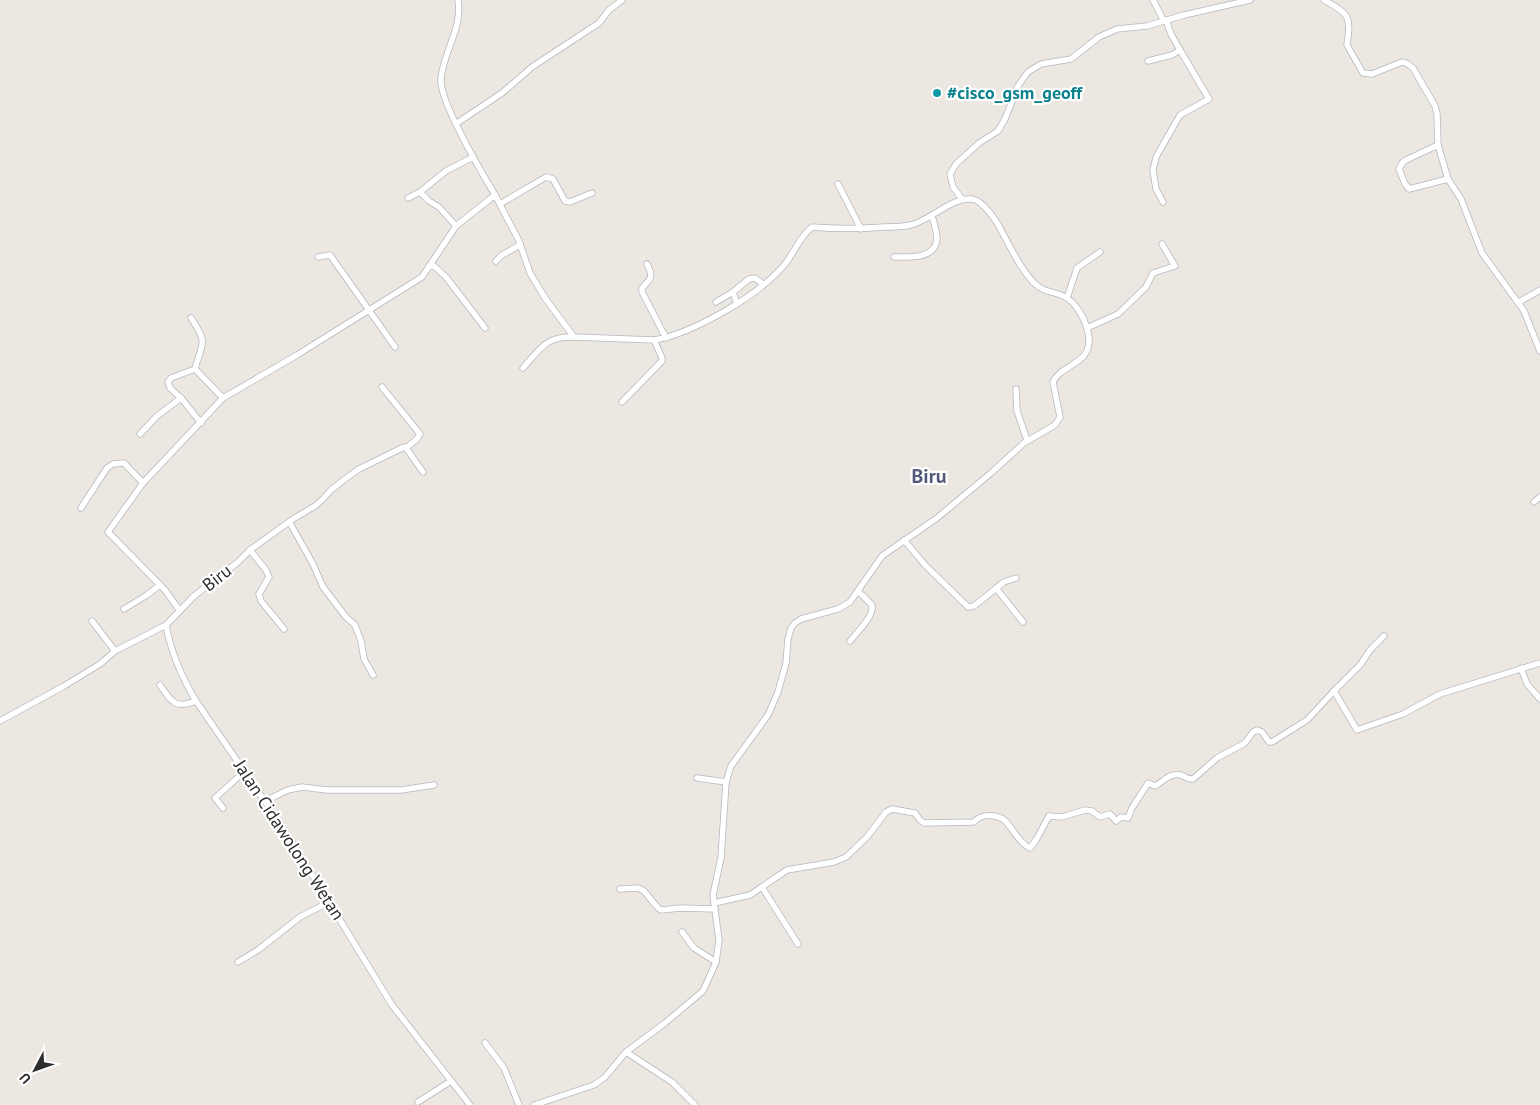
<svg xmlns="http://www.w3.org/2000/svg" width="1540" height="1105" font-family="'PT Sans',sans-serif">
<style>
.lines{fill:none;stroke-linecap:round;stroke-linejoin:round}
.minor-casing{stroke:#b4b7bf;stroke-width:7}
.minor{stroke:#fff;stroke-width:5.5}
.culture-dot{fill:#0f9aa8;stroke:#fff;stroke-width:2}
.labels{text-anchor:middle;stroke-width:4.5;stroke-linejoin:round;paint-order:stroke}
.culture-label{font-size:18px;font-weight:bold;fill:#0d838f;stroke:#fff;text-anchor:start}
.street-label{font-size:18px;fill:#2d2d2d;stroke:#fff}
.quarter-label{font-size:20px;font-weight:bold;fill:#515a79;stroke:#fff}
</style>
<rect width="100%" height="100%" fill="#ede7e1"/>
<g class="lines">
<g class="minor-casing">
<g id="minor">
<path d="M458 0C463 28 443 52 441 79 439 101 482 173 495 195"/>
<path d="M1153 0 1164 21"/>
<path d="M1324 0C1350 14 1351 17 1347 45L1363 73 1372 74 1402 62 1406 63 1413 68 1435 106 1437 114 1438 145 1448 179 1461 199 1482 253 1524 311 1540 351"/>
<path d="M1148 61 1172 55 1180 50 1171 34 1166 20"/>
<path d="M457 123 502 93 532 67 599 23 609 10 622 0"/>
<path d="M1438 145 1406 160 1402 163 1399 169 1405 184 1409 189 1448 179"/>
<path d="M838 184 861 229"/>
<path d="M420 192 446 171 473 157"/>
<path d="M408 198 420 192 429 201 439 207 456 226"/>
<path d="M962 199 953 187 950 174 956 164 979 143 998 131 1005 119 1018 86 1028 72 1041 64 1071 59 1099 37 1117 29 1147 26 1184 15 1250 0"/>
<path d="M1163 202 1156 189 1153 170 1156 157 1180 115 1209 99 1180 50"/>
<path d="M500 204 546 177 553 179 565 201 570 202 592 193"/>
<path d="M318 257 330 255 395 347"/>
<path d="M894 257C908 257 935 260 937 239 937 232 934 223 932 216"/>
<path d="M496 261 502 255 520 245"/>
<path d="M647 264C654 278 651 278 642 288V292L666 338"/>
<path d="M429 266H434L446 277 485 328"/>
<path d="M1067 298 1077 268 1100 252"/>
<path d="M716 302 733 292"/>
<path d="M1519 302 1540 290"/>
<path d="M737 304 733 292 749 279 755 278 763 284"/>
<path d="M191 318C209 345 202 341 195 369L223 398"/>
<path d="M1087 328 1118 314 1146 287 1153 273 1175 266 1162 244"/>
<path d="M523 368C541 348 546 336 574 337"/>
<path d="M195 369 171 378 168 382 170 388 181 398 201 423"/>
<path d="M382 387 420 434 417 439 406 448"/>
<path d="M1016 389 1017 411 1027 440"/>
<path d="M622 402 662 361V358L654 340"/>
<path d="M140 434 157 416 181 398"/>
<path d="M1534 502 1540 497"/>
<path d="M81 508 107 468 113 464 124 463 143 483"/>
<path d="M290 523 313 564 323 587 346 617 355 625 361 641 364 659 373 675"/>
<path d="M904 540 925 565 968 607 974 606 1004 582 1016 578"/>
<path d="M250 550 266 570 269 577 259 594 261 601 284 629"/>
<path d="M996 588 1023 622"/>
<path d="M124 609 147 595 160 585"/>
<path d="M180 611 165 590 108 532 143 483 223 398 297 355 422 277 456 226 495 195 519 241 530 273 545 298 574 337 654 340C692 334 760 295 785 264 794 253 800 236 812 227 836 229 860 229 884 227 893 227 902 227 911 225 931 220 952 197 972 199 983 200 998 223 1002 232 1012 250 1020 268 1034 283 1044 292 1050 291 1061 295 1077 301 1087 322 1089 338 1091 365 1061 364 1053 382L1060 417 1055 425 1024 443 991 473 937 518 882 556 850 602 838 609 801 619 795 623 791 628 788 639 786 663 778 692 768 715 731 766 726 782 721 858 713 895 719 940 716 962 703 991 665 1023 626 1052"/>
<path d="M92 621 115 651"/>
<path d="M166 625C171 653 181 676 196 701L288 835 392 1005 470 1105"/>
<path d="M1384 636 1370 650 1361 664 1334 691 1357 730 1403 714 1440 694 1540 663"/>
<path d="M850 641C857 632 874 617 872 605L858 591"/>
<path d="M1521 668 1527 684 1540 699"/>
<path d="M160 685C172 703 176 709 196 701"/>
<path d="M0 721 64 686 100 664 115 651 166 625 194 596 238 562 250 550 293 519 315 506 322 500 331 490 345 479 359 469 404 447 406 448 423 472"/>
<path d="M697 778 726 782"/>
<path d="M265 801 288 790 302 787 327 790H401L434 785"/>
<path d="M223 808 215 798 245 771"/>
<path d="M762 887 798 944"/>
<path d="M620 889 638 888 644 891 658 908 661 910 681 908 715 909"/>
<path d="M714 903 750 895 787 870 834 862 846 857 867 837 886 812 892 809 915 813 920 820 924 823 974 822C981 814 993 814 1003 819 1010 823 1017 842 1030 848L1036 840 1049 816 1062 817 1085 810 1092 811 1100 817 1110 814 1116 821 1121 817 1128 818 1132 808 1148 783 1155 786C1163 782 1170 772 1181 775 1186 777 1187 779 1193 779L1217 758 1245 743 1253 732 1257 730 1262 732 1269 742H1272L1307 720 1334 691"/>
<path d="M682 932 694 948 716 962"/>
<path d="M238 962 258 950 300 917 329 902"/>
<path d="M485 1043 504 1068 519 1105"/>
<path d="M418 1102 451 1081"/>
<path d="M534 1105 594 1085 605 1077 626 1052 672 1082 695 1105"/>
</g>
</g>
<use href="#minor" class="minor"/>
</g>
<circle class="culture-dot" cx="937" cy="93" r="5"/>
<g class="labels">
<g class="culture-label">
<text x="947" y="99">#cisco_gsm_geoff</text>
</g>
<g class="street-label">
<text transform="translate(217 578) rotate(-38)" y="6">Biru</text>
<text transform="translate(289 840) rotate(57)" y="6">Jalan Cidawolong Wetan</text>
</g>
<g class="quarter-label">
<text x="929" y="483">Biru</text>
</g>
</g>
<g transform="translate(35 1070) rotate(229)" stroke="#ffffff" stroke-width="4" paint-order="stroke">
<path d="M0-4L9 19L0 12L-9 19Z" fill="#2d2d2d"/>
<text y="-8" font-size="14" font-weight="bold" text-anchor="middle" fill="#2d2d2d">U</text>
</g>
</svg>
